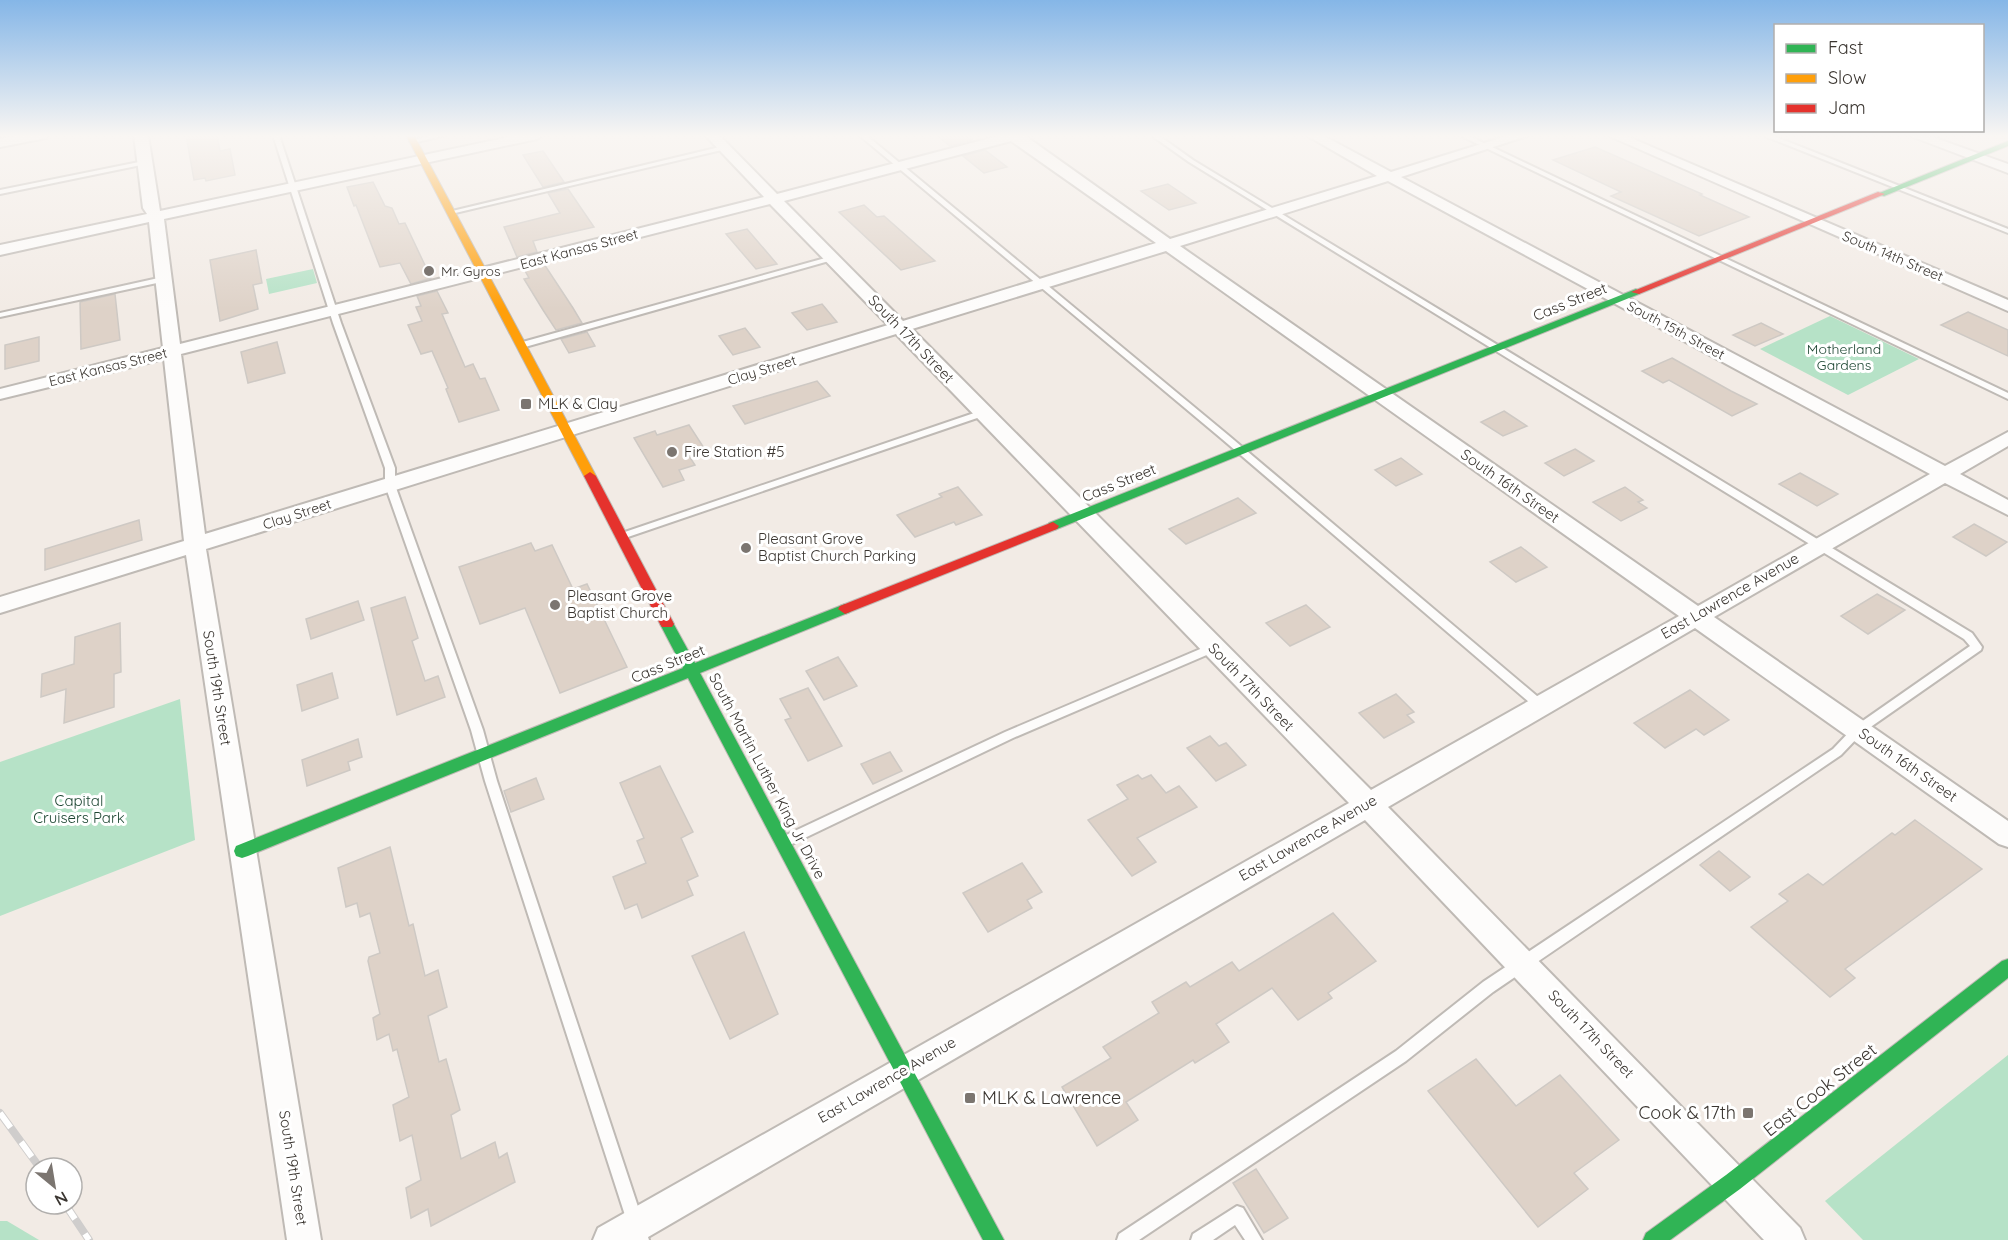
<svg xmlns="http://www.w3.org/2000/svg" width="2008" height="1240" font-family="Quicksand,sans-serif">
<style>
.green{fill:#b6e2c7}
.building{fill:#ded2c8;stroke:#cec9c4;stroke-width:1.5}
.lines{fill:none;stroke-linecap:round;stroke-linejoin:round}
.lane-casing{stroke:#bfbab5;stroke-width:4}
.street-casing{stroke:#bfbab5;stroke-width:4}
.fast-casing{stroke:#bfbab5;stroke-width:2}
.slow-casing{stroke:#bfbab5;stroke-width:2}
.jam-casing{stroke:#bfbab5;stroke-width:2}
.lane{fill:#fdfcfb;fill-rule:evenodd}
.street{fill:#fdfcfb;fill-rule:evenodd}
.fast{fill:#30b455;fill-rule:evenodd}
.slow{fill:#ff9f0a;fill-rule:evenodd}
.jam{fill:#e5322d;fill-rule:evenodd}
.rail-casing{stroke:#cfcdcc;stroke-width:8}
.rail{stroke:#fff;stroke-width:6;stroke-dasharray:18;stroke-linecap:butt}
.poi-dot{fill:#7b7570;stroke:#fff;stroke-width:2}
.labels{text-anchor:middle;stroke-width:6;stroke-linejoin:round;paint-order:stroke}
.far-street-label{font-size:14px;fill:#3b3631;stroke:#fff}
.far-poi-label{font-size:14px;fill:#3b3631;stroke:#fff;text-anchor:start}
.far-park-label{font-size:14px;fill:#1d4632;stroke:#fff}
.street-label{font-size:15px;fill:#3b3631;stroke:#fff}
.poi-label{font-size:15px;fill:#3b3631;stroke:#fff;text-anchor:start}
.park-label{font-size:15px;fill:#1d4632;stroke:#fff}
.near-street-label{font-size:18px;fill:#3b3631;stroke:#fff}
.near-poi-label{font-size:18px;fill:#3b3631;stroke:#fff;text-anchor:start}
</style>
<rect width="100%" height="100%" fill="#f2ebe5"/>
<g class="green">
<path d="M313 269 317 283 269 294 266 279Z"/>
<path d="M1830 316 1919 359 1848 395 1760 349Z"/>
<path d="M180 699 195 840 0 916V762Z"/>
<path d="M2008 1055V1240H1863L1825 1201Z"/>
<path d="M0 1221H7L39 1240H0Z"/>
</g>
<g class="building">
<path d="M186 135H217L220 151 230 149 235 175 206 181 205 178 194 180Z"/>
<path d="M936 135H965L972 140 950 146Z"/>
<path d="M1595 147 1702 194 1700 195 1749 217 1699 236 1611 196 1621 192 1553 160Z"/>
<path d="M985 150 1007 167 984 173 963 156Z"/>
<path d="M543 151 564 182 543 187 523 155Z"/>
<path d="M373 182 385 206 392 208 399 224 405 223 431 278 411 284 400 263 380 267 356 205 354 206 347 187Z"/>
<path d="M1168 184 1196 203 1169 210 1141 191Z"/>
<path d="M568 189 594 227 533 241 537 252 517 257 504 227 560 213 548 193Z"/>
<path d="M864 205 877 217 884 216 935 261 901 270 839 212Z"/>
<path d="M747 229 777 264 756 269 726 234Z"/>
<path d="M256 250 262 283 253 285 258 309 220 321 210 260Z"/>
<path d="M544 264 573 308 582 323 556 330 543 310 524 279 529 278 524 269Z"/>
<path d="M437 291 448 313 442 314 465 367 473 364 480 379 485 378 499 410 459 422 446 389 448 388 432 351 421 354 408 325 422 321 416 307 421 306 417 296Z"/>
<path d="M115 294 120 340 81 349 80 302Z"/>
<path d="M822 304 837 322 807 330 792 313Z"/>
<path d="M1968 312 2008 330V356L1941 325Z"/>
<path d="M1761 323 1783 334 1755 346 1733 335Z"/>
<path d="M745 328 760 347 733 355 719 336Z"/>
<path d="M587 332 595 346 569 353 561 339Z"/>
<path d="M39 337V361L5 369V345Z"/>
<path d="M277 342 285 373 248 383 241 352Z"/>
<path d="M1672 358 1731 391 1757 404 1732 416 1669 380 1663 383 1642 371Z"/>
<path d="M817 381 830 396 745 424 733 406Z"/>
<path d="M1504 411 1527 426 1503 436 1481 422Z"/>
<path d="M689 425 704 448 687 453 695 465 679 470 684 480 663 487 634 438 655 431 657 435Z"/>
<path d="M1575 449 1594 461 1564 476 1545 463Z"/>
<path d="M1401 458 1422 474 1396 486 1375 470Z"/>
<path d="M1800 473 1838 494 1817 506 1779 484Z"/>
<path d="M958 487 982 515 956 525 954 522 915 537 897 515 942 497 939 494Z"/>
<path d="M1625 487 1643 500 1638 502 1647 508 1621 521 1593 502Z"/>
<path d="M1238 498 1256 513 1186 544 1169 529Z"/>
<path d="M139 520 142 540 45 570V549Z"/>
<path d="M1974 524 2007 542 1986 556 1953 537Z"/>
<path d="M531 543 535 551 552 545 573 589 587 584 627 667 560 693 525 608 480 624 459 567Z"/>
<path d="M1521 547 1547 567 1516 582 1490 562Z"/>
<path d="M1877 594 1905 610 1868 634 1841 616Z"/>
<path d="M405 597 418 638 412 641 425 681 438 676 445 697 397 715 371 608Z"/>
<path d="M358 601 364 620 311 639 306 619Z"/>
<path d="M1306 605 1330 627 1290 646 1266 623Z"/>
<path d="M120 623 121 672 114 674V707L64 723 66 689 41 697 42 674 74 664 75 637Z"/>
<path d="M838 657 857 686 824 700 806 671Z"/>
<path d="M332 673 338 698 302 711 297 685Z"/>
<path d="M808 688 842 746 808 761 785 720 791 718 780 699Z"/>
<path d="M1690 690 1729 720 1704 735 1696 729 1665 748 1634 723Z"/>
<path d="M1396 694 1414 712 1407 715 1414 722 1384 738 1359 713Z"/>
<path d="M1210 736 1219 746 1226 743 1246 765 1216 781 1187 748Z"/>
<path d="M358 739 362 757 348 762 350 770 307 786 302 760Z"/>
<path d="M890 752 902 771 873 784 861 764Z"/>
<path d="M660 766 693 832 681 838 698 876 687 881 693 895 642 918 637 904 625 909 613 877 646 863 637 841 644 838 620 783Z"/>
<path d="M1138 775 1142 779 1151 775 1166 793 1179 786 1197 807 1137 838 1156 862 1132 876 1088 820 1128 799 1117 785Z"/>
<path d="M536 778 544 799 511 812 504 791Z"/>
<path d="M1915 820 1982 869 1845 969 1855 978 1830 997 1751 927 1788 901 1779 894 1808 874 1823 885 1892 833 1895 835Z"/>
<path d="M390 847 409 926 413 924 425 976 438 970 447 1007 428 1016 439 1062 446 1059 460 1110 451 1115 461 1159 495 1142 499 1158 507 1153 515 1182 431 1226 428 1209 411 1218 406 1188 421 1180 412 1135 400 1141 393 1105 409 1097 397 1049 393 1051 389 1034 377 1040 373 1018 380 1014 368 961 369 957 380 953 370 913 360 917 357 903 346 907 338 868Z"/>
<path d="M1719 851 1750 877 1730 891 1700 865Z"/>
<path d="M1022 863 1042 892 1027 900 1032 908 988 932 963 893Z"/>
<path d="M1333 913 1376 961 1328 993 1332 998 1298 1020 1272 988 1216 1024 1229 1042 1195 1063 1193 1060 1126 1102 1138 1120 1097 1146 1062 1087 1111 1058 1103 1047 1159 1013 1152 1002 1186 982 1190 987 1232 962 1239 971Z"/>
<path d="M744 932 778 1014 730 1039 692 956Z"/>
<path d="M1476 1059 1516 1106 1560 1075 1619 1140 1574 1173 1588 1189 1538 1227 1428 1091Z"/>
<path d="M1256 1169 1288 1218 1264 1233 1233 1183Z"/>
</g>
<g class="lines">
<g class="lane-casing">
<g id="lane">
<path d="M273 135H279L341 323 395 468V485L483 730 497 781 649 1240H633L485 781 471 730 385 485V468L333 323Z"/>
<path d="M433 135H446L413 143 410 141Z"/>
<path d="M859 135H866L1228 435 1544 702 1546 705 1544 708H1536L1222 439Z"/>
<path d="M1151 135H1158L1193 160 1972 633 1982 647 1981 650 1862 733 1841 755 1493 992 1406 1061 1139 1240H1117L1119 1234 1396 1051 1483 982 1833 749 1854 727 1970 646 1964 639 1189 162Z"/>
<path d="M1459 135H1467L2008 393V399Z"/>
<path d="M1762 135H1771L2008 229V233Z"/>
<path d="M724 146 726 147V149L451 214 448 212Z"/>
<path d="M144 161 146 162V164L0 194V190Z"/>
<path d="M829 257 836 259 525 347H522L518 345 519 343Z"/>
<path d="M163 277H166V281L0 317V313Z"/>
<path d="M983 410 987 413 986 415 625 538 622 539 617 536 619 534Z"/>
<path d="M1212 644 1216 645 1217 648 1216 651 1013 738 790 845 786 846 782 845 780 841 782 837 1005 732Z"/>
<path d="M1237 1206 1243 1208 1262 1240H1245L1235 1225 1213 1240H1191L1193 1234Z"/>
</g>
</g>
<g class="street-casing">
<g id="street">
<path d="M20 135H47L46 138 0 147V139Z"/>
<path d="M134 135H148L160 211 518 135H543L537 139 164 219 180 344 764 197 705 135H719L777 194 1002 135H1024L1170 239 1377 176 1306 135H1322L1391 172 1510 135H1530L1401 177 1945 466 2008 432V446L1960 474 2008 500V515L1945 483 1714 617 2008 821V847L1999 844 1695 628 1388 807 1800 1228 1805 1240H1764L1365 820 643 1240H593L598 1228 1349 803 896 334 206 549 321 1240H287L186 555 0 613V597L184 541 164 359 0 399V389L163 348 149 222 0 255V245L147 214 143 208ZM1011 141 1156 243 903 321 784 201ZM1388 181 1930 474 1698 606 1180 246ZM770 204 888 325 205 534 181 354ZM1166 251 1679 616 1371 790 912 329Z"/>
<path d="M1607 135H1624L2008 300V311Z"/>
<path d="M1908 135H1927L2008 164V173Z"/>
</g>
</g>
<g class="fast-casing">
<g id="fast">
<path d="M2008 141V146L1884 196 1877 194Z"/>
<path d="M1636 289 1641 292 1639 294 1057 529 1053 530 1047 526 1049 523Z"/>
<path d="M845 604 852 609 850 612 700 673 1004 1240H983L688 678 248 856 242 858 236 856 234 851 236 846 683 668 660 624 662 621H672L695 663Z"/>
<path d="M2008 959V978L1740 1189 1670 1240H1643L1646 1233 1726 1175 2002 961Z"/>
</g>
</g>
<g class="slow-casing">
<path id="slow" d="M406 135H414L596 476 594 479 590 480 584 476Z"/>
</g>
<g class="jam-casing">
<g id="jam">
<path d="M1878 192 1885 194 1639 294 1631 292Z"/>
<path d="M590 472 596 476 674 624 672 627H662L660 624 584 476Z"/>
<path d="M1053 522 1059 526 1057 529 850 612 845 614 838 609 840 606Z"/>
</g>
</g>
<use href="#lane" class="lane"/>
<use href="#street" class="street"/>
<use href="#fast" class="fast"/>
<use href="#slow" class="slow"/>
<use href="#jam" class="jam"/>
<g class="rail-casing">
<g id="rail">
<path d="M0 1113 40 1168"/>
<path d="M65 1204 89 1240"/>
</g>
</g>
<use href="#rail" class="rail"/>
</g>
<linearGradient id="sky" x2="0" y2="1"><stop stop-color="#85b6e7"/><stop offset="0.44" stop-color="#f9f6f3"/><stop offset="1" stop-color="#f9f6f3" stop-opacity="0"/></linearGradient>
<rect width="2008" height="309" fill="url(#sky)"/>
<g class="poi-dot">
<circle cx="429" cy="271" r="6"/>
<rect x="520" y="398" width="12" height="12" rx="3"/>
<circle cx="672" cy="452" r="6"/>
<circle cx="746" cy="548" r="6"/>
<circle cx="555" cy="605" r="6"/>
<rect x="964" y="1092" width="12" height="12" rx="3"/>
<rect x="1742" y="1107" width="12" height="12" rx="3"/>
</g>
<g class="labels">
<g class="far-street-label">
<text transform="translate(579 249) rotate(-15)" y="5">East Kansas Street</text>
<text transform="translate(1893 256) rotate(23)" y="5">South 14th Street</text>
<text transform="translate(1676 330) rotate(28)" y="5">South 15th Street</text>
<text transform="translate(108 367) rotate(-14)" y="5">East Kansas Street</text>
<text transform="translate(762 370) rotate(-17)" y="5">Clay Street</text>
<text transform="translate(297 514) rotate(-18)" y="5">Clay Street</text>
</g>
<g class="far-poi-label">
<text x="441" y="276">Mr. Gyros</text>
</g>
<g class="far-park-label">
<text x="1844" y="354">Motherland<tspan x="1844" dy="16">Gardens</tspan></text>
</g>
<g class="street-label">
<text transform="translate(1570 302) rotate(-22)" y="5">Cass Street</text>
<text transform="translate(911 339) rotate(46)" y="5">South 17th Street</text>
<text transform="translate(1119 483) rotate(-22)" y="5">Cass Street</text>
<text transform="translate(1510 486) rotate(35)" y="5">South 16th Street</text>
<text transform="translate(1730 596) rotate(-30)" y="5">East Lawrence Avenue</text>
<text transform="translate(668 664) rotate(-22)" y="5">Cass Street</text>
<text transform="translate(1251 687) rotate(46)" y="5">South 17th Street</text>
<text transform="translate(217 688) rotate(81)" y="5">South 19th Street</text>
<text transform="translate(1908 765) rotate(35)" y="5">South 16th Street</text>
<text transform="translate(767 776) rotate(62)" y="5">South Martin Luther King Jr Drive</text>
<text transform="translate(1308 838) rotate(-30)" y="5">East Lawrence Avenue</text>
<text transform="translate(1591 1034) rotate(46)" y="5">South 17th Street</text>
<text transform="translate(887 1080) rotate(-30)" y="5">East Lawrence Avenue</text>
<text transform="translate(293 1168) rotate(81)" y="5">South 19th Street</text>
</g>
<g class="poi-label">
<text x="538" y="409">MLK &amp; Clay</text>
<text x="684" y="457">Fire Station #5</text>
<text x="758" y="544">Pleasant Grove<tspan x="758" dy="17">Baptist Church Parking</tspan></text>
<text x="567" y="601">Pleasant Grove<tspan x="567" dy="17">Baptist Church</tspan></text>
</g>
<g class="park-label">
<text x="79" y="806">Capital<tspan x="79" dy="17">Cruisers Park</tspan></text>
</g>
<g class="near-street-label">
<text transform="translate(1820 1090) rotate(-38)" y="6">East Cook Street</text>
</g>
<g class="near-poi-label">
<text x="982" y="1104">MLK &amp; Lawrence</text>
<text x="1736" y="1119" text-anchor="end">Cook &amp; 17th</text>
</g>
</g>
<rect x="1774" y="24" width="210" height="108" fill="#ffffff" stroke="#b1afad" stroke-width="1.5"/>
<rect x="1786" y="44" width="30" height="9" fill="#30b455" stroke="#b1afad" stroke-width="1.5"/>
<text x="1828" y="54" font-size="18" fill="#3b3631">Fast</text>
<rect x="1786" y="74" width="30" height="9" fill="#ff9f0a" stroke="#b1afad" stroke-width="1.5"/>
<text x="1828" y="84" font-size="18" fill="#3b3631">Slow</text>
<rect x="1786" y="104" width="30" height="9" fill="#e5322d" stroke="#b1afad" stroke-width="1.5"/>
<text x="1828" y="114" font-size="18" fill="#3b3631">Jam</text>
<g transform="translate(54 1186) rotate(150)"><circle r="28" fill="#ffffff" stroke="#b1afad" stroke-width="1.5"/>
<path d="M0-4.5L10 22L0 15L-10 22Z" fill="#7b7570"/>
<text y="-9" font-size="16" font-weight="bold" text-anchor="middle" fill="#3b3631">N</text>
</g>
</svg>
